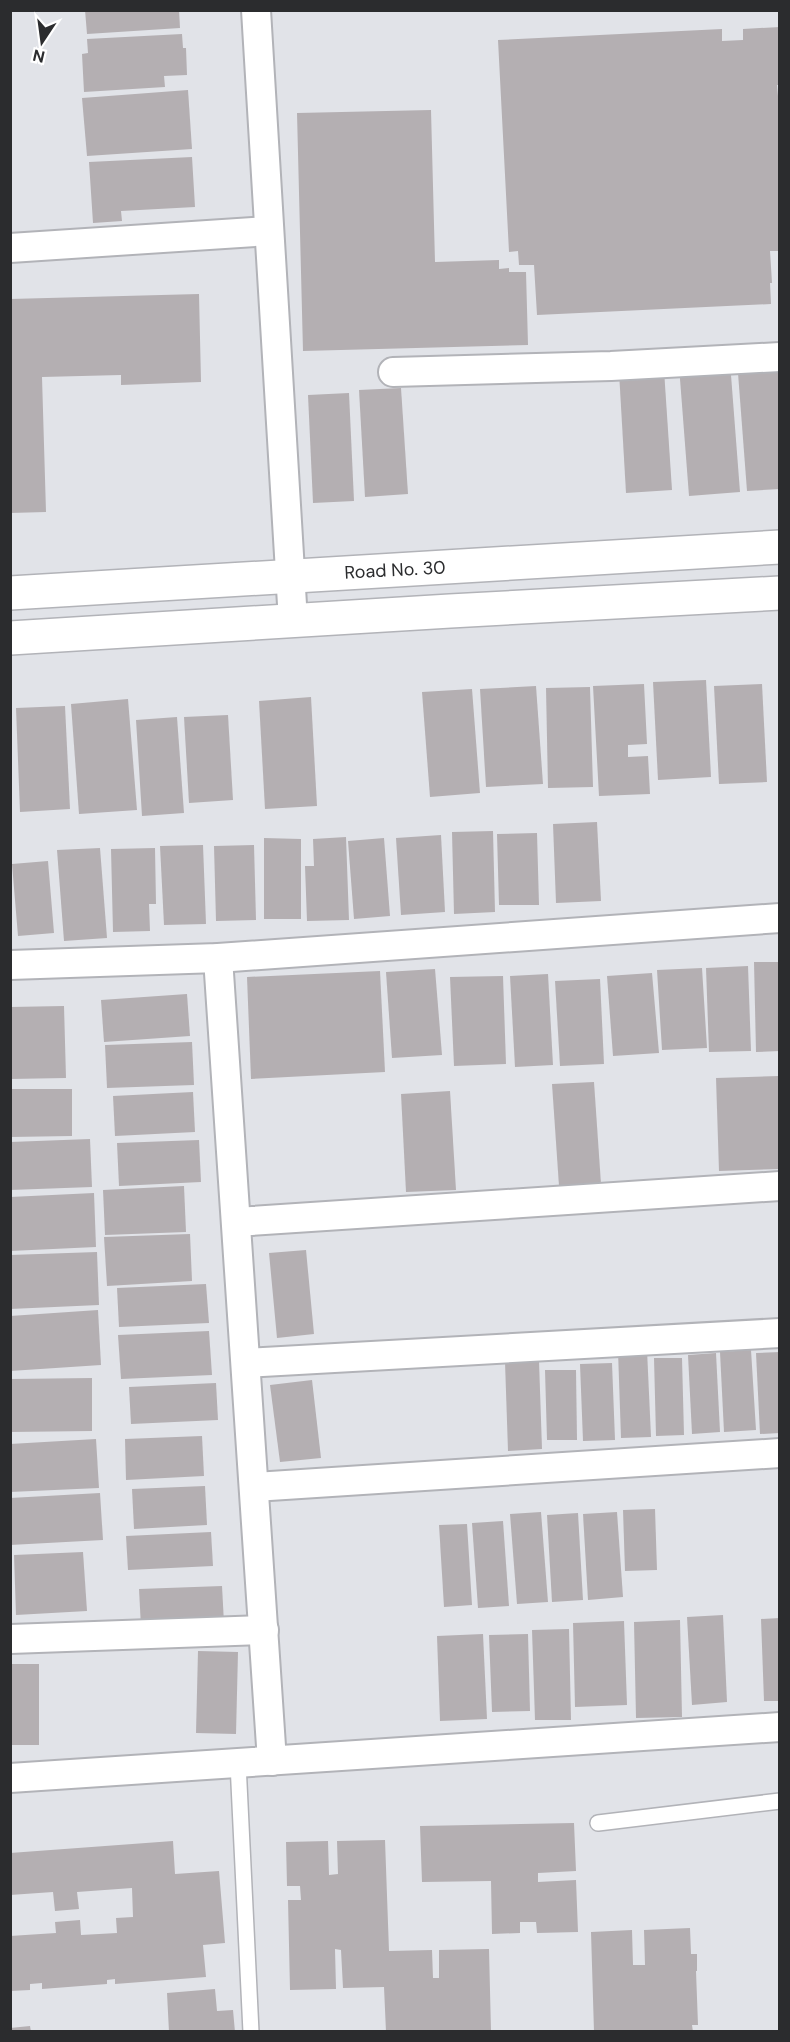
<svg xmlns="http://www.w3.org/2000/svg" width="790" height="2042" font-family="'DM Sans',sans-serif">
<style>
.building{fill:#b4afb2}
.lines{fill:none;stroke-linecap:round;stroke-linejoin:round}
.service-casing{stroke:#b2b3b8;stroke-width:18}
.minor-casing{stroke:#b2b3b8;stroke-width:32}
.tertiary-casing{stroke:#b2b3b8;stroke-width:36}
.service{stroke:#fff;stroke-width:15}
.minor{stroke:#fff;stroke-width:28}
.tertiary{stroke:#fff;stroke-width:33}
.labels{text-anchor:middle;stroke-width:4.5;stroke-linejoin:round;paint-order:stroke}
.street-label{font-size:18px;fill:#2b2c2e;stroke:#fff}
</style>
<rect width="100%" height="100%" fill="#e1e3e8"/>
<g class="building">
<path d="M85 10H179L180 28 87 34Z"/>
<path d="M780 27V55H778L780 85H777L778 96H780L779 251H770L772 283H770L771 304 537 315 534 265H519L518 251 509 252 498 40 722 29V41L743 40V29Z"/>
<path d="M182 34 183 48H186L187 75 164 76 165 87 84 92 82 54 88 53 87 39Z"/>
<path d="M188 90 192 149 87 156 82 98Z"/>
<path d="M431 110 435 262 499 260V269L509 268V272H526L528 345 303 351 297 113Z"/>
<path d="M192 157 195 207 121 211 122 221 93 223 89 162Z"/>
<path d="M199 294 201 382 121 385V375L42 377 46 512 10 513V299Z"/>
<path d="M780 357V489L747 491 737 360Z"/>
<path d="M730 362 740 492 689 496 679 366Z"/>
<path d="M664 370 672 490 626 493 619 372Z"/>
<path d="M401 388 408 494 365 497 359 390Z"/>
<path d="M349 393 354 501 313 503 308 395Z"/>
<path d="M706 680 711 777 658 780 653 682Z"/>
<path d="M644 684 647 744 628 745V757L648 756 650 794 599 796 593 686Z"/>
<path d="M762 684 767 782 719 784 714 686Z"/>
<path d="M536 686 543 784 486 787 480 689Z"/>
<path d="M590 687 593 787 548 788 546 688Z"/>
<path d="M472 689 480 793 430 797 422 692Z"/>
<path d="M311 697 317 806 265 809 259 701Z"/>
<path d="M128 699 137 810 79 814 71 704Z"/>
<path d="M65 706 70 809 20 812 16 708Z"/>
<path d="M228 715 233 800 189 803 184 717Z"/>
<path d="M177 717 184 813 142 816 136 720Z"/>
<path d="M597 822 601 901 556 903 553 824Z"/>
<path d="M493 831 495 912 454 914 452 832Z"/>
<path d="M537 833 539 905H499L497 834Z"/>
<path d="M441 835 445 912 401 915 396 838Z"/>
<path d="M346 837 349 920 307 921 305 866H314L313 839Z"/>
<path d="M264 838 301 839V919H264Z"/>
<path d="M384 838 390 916 354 919 348 841Z"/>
<path d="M203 845 206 924 164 925 160 846Z"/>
<path d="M254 845 256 920 216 921 214 846Z"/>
<path d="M100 848 107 938 64 941 57 850Z"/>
<path d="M155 848 156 904H149L150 931 113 932 111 849Z"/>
<path d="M48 861 54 933 18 936 12 864Z"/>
<path d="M754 962H780V1051L756 1052Z"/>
<path d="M748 966 751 1051 709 1052 706 968Z"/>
<path d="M702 968 707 1048 662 1050 657 970Z"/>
<path d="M435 969 442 1055 392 1058 386 972Z"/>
<path d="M380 971 385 1072 251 1079 247 977Z"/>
<path d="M652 973 659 1053 613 1056 607 976Z"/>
<path d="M548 974 553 1065 515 1067 510 976Z"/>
<path d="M503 976 506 1064 454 1066 450 977Z"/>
<path d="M600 979 604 1064 560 1066 555 981Z"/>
<path d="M187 994 190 1036 104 1042 101 1000Z"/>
<path d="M64 1006 66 1078 10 1079V1007Z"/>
<path d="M192 1042 194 1085 107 1088 105 1045Z"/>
<path d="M779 1076 780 1169 719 1171 716 1078Z"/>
<path d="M594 1082 601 1184 559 1186 552 1084Z"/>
<path d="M10 1089H72V1136L10 1137Z"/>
<path d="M450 1091 456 1190 406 1192 401 1094Z"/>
<path d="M193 1092 195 1132 115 1136 113 1096Z"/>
<path d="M90 1139 92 1187 10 1190V1142Z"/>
<path d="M199 1140 201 1182 119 1186 117 1143Z"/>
<path d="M184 1186 186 1232 105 1235 103 1190Z"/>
<path d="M94 1193 96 1247 10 1251V1197Z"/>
<path d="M190 1234 192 1281 107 1286 104 1237Z"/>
<path d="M306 1250 314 1334 277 1338 269 1253Z"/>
<path d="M97 1252 99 1305 10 1309V1255Z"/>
<path d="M206 1284 209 1323 119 1327 117 1288Z"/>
<path d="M98 1310 101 1365 10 1371V1316Z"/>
<path d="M209 1331 212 1375 121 1379 118 1335Z"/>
<path d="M647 1350 651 1437 621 1438 618 1351Z"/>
<path d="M751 1350 756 1430 724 1432 720 1352Z"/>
<path d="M780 1352V1433L760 1434 756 1353Z"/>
<path d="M716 1353 720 1432 692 1434 688 1355Z"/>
<path d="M654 1358H682L684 1435 656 1436Z"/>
<path d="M539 1361 542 1449 508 1451 505 1362Z"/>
<path d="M612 1363 615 1440 583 1441 580 1364Z"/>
<path d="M545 1370H576L577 1440H547Z"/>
<path d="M92 1378V1431L10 1432V1379Z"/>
<path d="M312 1380 321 1458 280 1462 270 1385Z"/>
<path d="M216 1383 218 1420 131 1424 129 1387Z"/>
<path d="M202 1436 204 1476 126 1480 125 1439Z"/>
<path d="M96 1439 99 1488 10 1492V1444Z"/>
<path d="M205 1486 207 1525 134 1529 132 1489Z"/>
<path d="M100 1493 103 1540 10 1545V1498Z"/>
<path d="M655 1509 657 1570 625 1571 623 1510Z"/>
<path d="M541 1512 548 1602 517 1604 510 1514Z"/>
<path d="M617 1512 623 1597 588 1600 583 1514Z"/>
<path d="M578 1513 583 1600 552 1602 547 1515Z"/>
<path d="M503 1521 509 1606 478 1608 472 1523Z"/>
<path d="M467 1524 472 1605 444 1607 439 1525Z"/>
<path d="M211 1532 213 1566 128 1570 126 1536Z"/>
<path d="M83 1552 87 1611 16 1615 14 1555Z"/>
<path d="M222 1586 224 1623 141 1627 139 1589Z"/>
<path d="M723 1615 727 1702 692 1705 687 1617Z"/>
<path d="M780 1618V1701H764L761 1619Z"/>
<path d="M680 1620 682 1717 636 1718 634 1622Z"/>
<path d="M624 1621 627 1705 575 1707 573 1623Z"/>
<path d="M569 1629 571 1720H535L532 1630Z"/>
<path d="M483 1634 487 1719 440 1721 437 1636Z"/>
<path d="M528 1634 530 1711 492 1712 489 1635Z"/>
<path d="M198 1651 238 1652 236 1734 196 1733Z"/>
<rect x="10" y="1664" width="29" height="81"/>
<path d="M574 1823 576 1871 538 1873V1882L576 1880 578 1932 537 1933 536 1922H520V1933L492 1934 491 1881 422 1882 420 1826Z"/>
<path d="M385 1840 389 1951 432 1950 433 1978H439V1950L489 1949 491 2032H386L384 1987 343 1988 341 1950 335 1949 336 1989 290 1990 288 1900H301L300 1886H287L286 1842 328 1841 329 1875 338 1874 337 1841Z"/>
<path d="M173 1841 175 1874 219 1871 225 1943 203 1945 206 1977 115 1984V1979L107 1980V1984L42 1989V1983L30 1984V1990L10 1991V1936L56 1933 55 1922 80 1920 81 1935 117 1933 116 1918 133 1917 132 1888 77 1892 79 1909 55 1911 53 1892 10 1895V1853Z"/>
<path d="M690 1928 691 1954H697V1971H696L698 2025H692L693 2032H594L591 1932 632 1930 633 1965H645L644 1930Z"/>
<path d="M215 1989 217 2011 233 2010 235 2032H169L167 1993Z"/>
<path d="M30 2026 31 2032H10V2028Z"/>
</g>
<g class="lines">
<g class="service-casing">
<g id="service">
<path d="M238 1763 251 2032"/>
<path d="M598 1823 780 1801"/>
</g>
</g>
<g class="minor-casing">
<g id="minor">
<path d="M256 10 293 621"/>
<path d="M10 248 269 231"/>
<path d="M393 372 611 366 780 357"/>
<path d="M218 958 272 1761"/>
<path d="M10 965 218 958 780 918"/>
<path d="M236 1222 780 1186"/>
<path d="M246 1363 780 1333"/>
<path d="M254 1487 780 1453"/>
<path d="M10 1639 264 1630"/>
<path d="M10 1778 780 1727"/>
</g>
</g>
<g class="tertiary-casing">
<g id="tertiary">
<path d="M10 593 780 547"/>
<path d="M10 638 450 611 780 593"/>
</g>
</g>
<use href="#service" class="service"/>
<use href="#minor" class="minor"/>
<use href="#tertiary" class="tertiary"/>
</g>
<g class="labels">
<g class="street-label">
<text transform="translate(395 570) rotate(-3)" y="6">Road No. 30</text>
</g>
</g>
<rect width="790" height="2042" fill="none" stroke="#2b2c2e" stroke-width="24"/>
<g transform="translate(42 42) rotate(193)" stroke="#ffffff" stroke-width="4.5" paint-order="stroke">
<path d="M0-4.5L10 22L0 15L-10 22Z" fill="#2b2c2e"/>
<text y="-9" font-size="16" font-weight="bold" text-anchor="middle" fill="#2b2c2e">N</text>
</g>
</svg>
